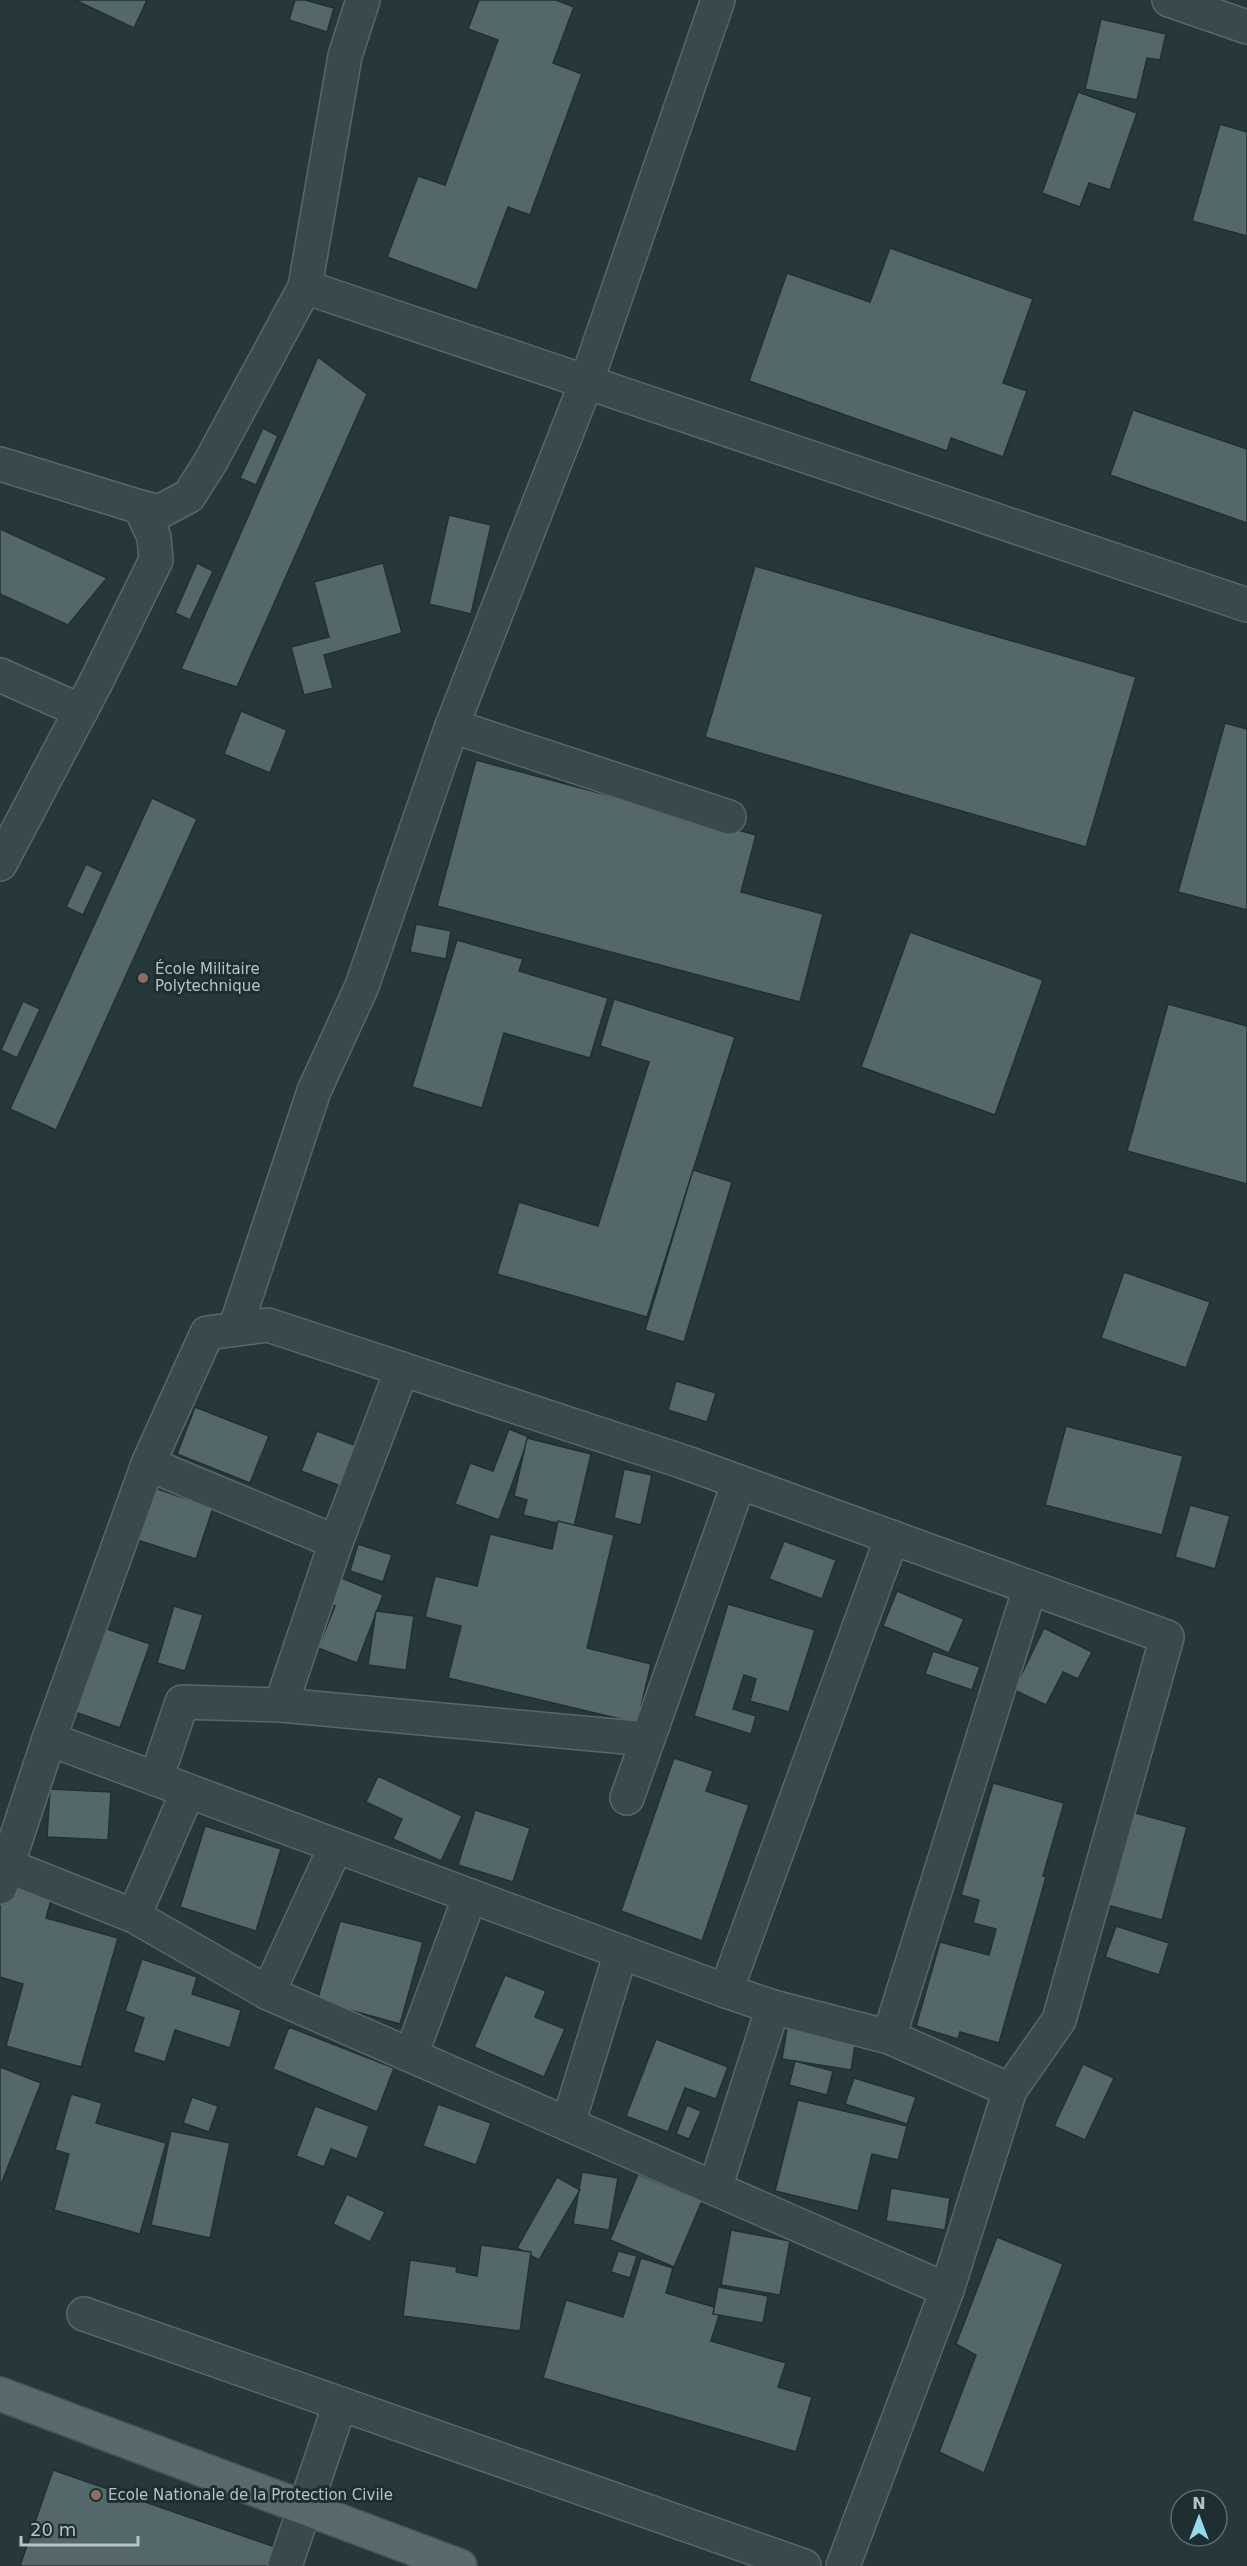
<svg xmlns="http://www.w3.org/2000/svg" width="1247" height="2566" font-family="'DejaVu Sans',sans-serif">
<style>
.building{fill:#54686c;stroke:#213033;stroke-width:1.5}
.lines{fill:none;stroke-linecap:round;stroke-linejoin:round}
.minor-casing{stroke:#58676a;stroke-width:36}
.major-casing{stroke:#465558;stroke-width:36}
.minor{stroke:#3a494c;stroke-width:33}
.major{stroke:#59696c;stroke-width:33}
.education-dot{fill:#8d6e63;stroke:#1f2e31;stroke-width:2}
.labels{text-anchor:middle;stroke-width:6;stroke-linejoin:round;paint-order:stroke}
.poi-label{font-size:15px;fill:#b6c4c7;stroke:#1f2e31;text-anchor:start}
</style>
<rect width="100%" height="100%" fill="#27383c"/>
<g class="building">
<path d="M75 0H147L134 28Z"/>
<path d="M295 0H305L334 8 327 32 289 20Z"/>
<path d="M479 0H556L574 7 553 63 582 74 530 215 508 207 477 290 387 257 418 176 445 185 498 40 468 29Z"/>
<path d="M1101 19 1166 34 1160 60 1147 58 1137 100 1085 89Z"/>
<path d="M1078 92 1137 113 1110 190 1089 183 1080 207 1042 193Z"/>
<path d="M1220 124 1247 132V236L1192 221Z"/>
<path d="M890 248 1033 299 1003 383 1027 391 1003 457 951 438 947 451 749 381 787 273 870 302Z"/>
<path d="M318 357 367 394 237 687 181 669Z"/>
<path d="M1133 410 1247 449V523L1110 475Z"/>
<path d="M263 428 278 436 256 485 240 478Z"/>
<path d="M449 515 491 525 471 614 429 604Z"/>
<path d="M0 529 107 578 68 625 0 594Z"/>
<path d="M197 563 213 571 190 620 175 613Z"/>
<path d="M383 563 402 633 324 655 333 688 304 695 291 647 329 637 314 582Z"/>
<path d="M755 566 1136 677 1086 847 705 737Z"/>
<path d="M241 711 287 730 270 773 224 754Z"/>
<path d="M1225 723 1247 729V910L1178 892Z"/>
<path d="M476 760 756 835 741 892 823 914 800 1002 437 906Z"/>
<path d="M152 798 197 819 56 1130 10 1109Z"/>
<path d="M86 864 103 872 83 915 66 907Z"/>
<path d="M416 924 451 931 446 959 410 952Z"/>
<path d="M910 932 1043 980 995 1115 861 1067Z"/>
<path d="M457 940 523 959 519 971 608 998 590 1058 504 1033 482 1108 412 1087Z"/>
<path d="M614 999 735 1037 647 1317 497 1274 519 1202 598 1226 649 1062 600 1046Z"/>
<path d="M23 1001 40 1009 17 1058 1 1050Z"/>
<path d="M1168 1004 1247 1026V1184L1127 1151Z"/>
<path d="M693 1170 732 1182 684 1342 645 1330Z"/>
<path d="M1124 1272 1210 1302 1186 1368 1101 1338Z"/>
<path d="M676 1381 716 1393 707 1422 668 1410Z"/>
<path d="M195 1407 269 1436 250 1483 177 1454Z"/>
<path d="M1066 1426 1183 1456 1162 1535 1045 1505Z"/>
<path d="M509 1429 529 1437 499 1520 455 1504 470 1463 493 1471Z"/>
<path d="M317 1431 362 1448 346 1488 301 1471Z"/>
<path d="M527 1438 591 1454 574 1527 523 1515 527 1500 514 1496Z"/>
<path d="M624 1469 652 1475 641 1525 614 1518Z"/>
<path d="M146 1485 213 1508 196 1559 128 1537Z"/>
<path d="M1190 1505 1230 1516 1215 1569 1175 1557Z"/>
<path d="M558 1521 614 1535 587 1648 651 1664 637 1723 448 1678 461 1626 425 1617 435 1576 477 1586 490 1534 552 1549Z"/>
<path d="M784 1541 836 1560 822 1599 769 1579Z"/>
<path d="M358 1544 392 1555 383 1582 350 1571Z"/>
<path d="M334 1575 383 1595 357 1663 318 1648 335 1606 324 1602Z"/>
<path d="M897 1591 964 1619 949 1653 883 1626Z"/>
<path d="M728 1604 815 1630 789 1712 750 1701 756 1679 744 1675 733 1709 756 1716 751 1734 694 1716Z"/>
<path d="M174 1606 203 1615 185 1671 157 1663Z"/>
<path d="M376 1611 414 1616 406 1670 368 1665Z"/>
<path d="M104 1628 150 1644 120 1728 75 1712Z"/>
<path d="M1044 1628 1092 1652 1078 1679 1063 1672 1046 1705 1014 1690Z"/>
<path d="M933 1651 980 1667 972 1690 925 1674Z"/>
<path d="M674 1758 713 1771 706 1791 749 1805 702 1941 621 1911Z"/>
<path d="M378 1776 462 1816 441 1861 393 1839 402 1819 366 1802Z"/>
<path d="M993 1783 1064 1803 1043 1876 1046 1877 999 2043 960 2032 958 2039 916 2026 940 1942 989 1955 996 1929 973 1923 979 1900 961 1895Z"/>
<path d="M50 1789 111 1792 108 1840 47 1837Z"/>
<path d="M475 1810 530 1828 513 1882 458 1865Z"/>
<path d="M1132 1812 1187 1827 1162 1920 1107 1905Z"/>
<path d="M205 1826 281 1849 256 1931 180 1907Z"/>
<path d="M8 1876 54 1889 46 1918 118 1938 81 2067 6 2046 23 1984 0 1977V1903Z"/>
<path d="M340 1921 423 1942 400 2024 317 2001Z"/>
<path d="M1116 1926 1169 1943 1159 1975 1105 1957Z"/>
<path d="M142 1959 197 1977 192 1994 241 2010 230 2048 175 2030 165 2062 133 2052 144 2018 125 2011Z"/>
<path d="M505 1975 546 1991 535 2017 565 2029 544 2077 474 2047Z"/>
<path d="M788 2022 857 2033 851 2070 782 2059Z"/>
<path d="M289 2027 394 2068 377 2112 273 2069Z"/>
<path d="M656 2039 728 2067 716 2099 685 2088 668 2132 626 2116Z"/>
<path d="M795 2061 833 2071 827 2095 789 2085Z"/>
<path d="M1083 2064 1114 2078 1085 2140 1054 2126Z"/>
<path d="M0 2067 41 2083 0 2187Z"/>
<path d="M854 2078 916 2097 907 2124 845 2104Z"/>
<path d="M71 2094 102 2103 96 2123 166 2143 140 2234 54 2210 69 2154 55 2150Z"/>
<path d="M192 2097 218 2106 209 2132 183 2123Z"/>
<path d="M798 2100 907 2126 898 2160 872 2154 858 2211 775 2191Z"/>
<path d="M438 2104 491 2123 476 2165 423 2146Z"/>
<path d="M687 2105 701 2111 689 2139 676 2134Z"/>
<path d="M315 2106 369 2126 357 2159 331 2149 324 2167 296 2156Z"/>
<path d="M171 2131 230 2143 210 2238 151 2225Z"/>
<path d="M582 2172 618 2178 609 2230 573 2224Z"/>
<path d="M638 2174 702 2201 674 2267 610 2240Z"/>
<path d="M557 2177 580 2190 539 2260 517 2248Z"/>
<path d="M891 2188 950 2198 945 2230 886 2221Z"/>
<path d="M347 2194 385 2212 370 2242 333 2224Z"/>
<path d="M731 2230 790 2241 780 2295 721 2285Z"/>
<path d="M997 2237 1063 2264 984 2473 939 2452 976 2355 956 2344Z"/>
<path d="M481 2245 531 2252 520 2331 403 2316 410 2260 457 2267 456 2272 477 2276Z"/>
<path d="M618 2251 637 2256 630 2278 611 2272Z"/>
<path d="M641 2258 673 2268 666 2293 721 2309 711 2341 786 2363 778 2387 812 2397 796 2452 543 2378 566 2300 623 2317Z"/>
<path d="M718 2287 768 2296 763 2323 713 2314Z"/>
<path d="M53 2470 275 2547 269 2566H20Z"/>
</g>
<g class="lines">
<g class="minor-casing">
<g id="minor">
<path d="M1169 0 1247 27"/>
<path d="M305 287 345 56 363 0"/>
<path d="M0 464 140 507"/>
<path d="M0 675 81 711"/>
<path d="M452 726 729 817"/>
<path d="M0 864 96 682 156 560 154 537 140 507 159 512 189 496 211 461 305 287 1247 605"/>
<path d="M235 1329 314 1091 362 986 452 726 586 383 718 0"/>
<path d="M148 1464 336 1542"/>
<path d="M281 1705 336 1542 402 1369"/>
<path d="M49 1739 726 1991 773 2007 889 2037 1010 2090"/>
<path d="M156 1779 182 1702 281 1705 647 1739"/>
<path d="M188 1791 134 1916 268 1993 947 2290"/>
<path d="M627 1798 739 1482"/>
<path d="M8 1866 134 1916"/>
<path d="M0 1887 49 1739 148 1464 207 1333 268 1325 684 1462 1167 1637 1059 2020 1010 2090 947 2290 843 2566"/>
<path d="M726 1991 892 1537"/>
<path d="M268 1993 336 1846"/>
<path d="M889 2037 1030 1588"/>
<path d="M411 2055 470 1896"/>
<path d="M568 2124 621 1952"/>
<path d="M715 2188 773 2007"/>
<path d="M84 2314 804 2566"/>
<path d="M285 2566 340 2404"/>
</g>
</g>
<g class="major-casing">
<path id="major" d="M0 2394 460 2566"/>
</g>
<use href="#minor" class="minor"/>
<use href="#major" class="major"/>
</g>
<g class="education-dot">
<circle cx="143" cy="978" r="6"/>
<circle cx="96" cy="2495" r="6"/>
</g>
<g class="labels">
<g class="poi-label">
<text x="155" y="974">École Militaire<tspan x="155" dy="17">Polytechnique</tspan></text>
<text x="108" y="2500">Ecole Nationale de la Protection Civile</text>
</g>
</g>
<g transform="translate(1199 2518)"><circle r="28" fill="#1f2e31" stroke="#5b6a6d" stroke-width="1.5"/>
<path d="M0-4.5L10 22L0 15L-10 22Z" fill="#95dbed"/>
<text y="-9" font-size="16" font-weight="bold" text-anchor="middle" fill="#b6c4c7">N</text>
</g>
<path d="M21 2536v9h117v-9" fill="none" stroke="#b6c4c7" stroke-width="3"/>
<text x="30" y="2536" font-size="18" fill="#b6c4c7" stroke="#1f2e31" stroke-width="4.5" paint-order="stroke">20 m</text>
</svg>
